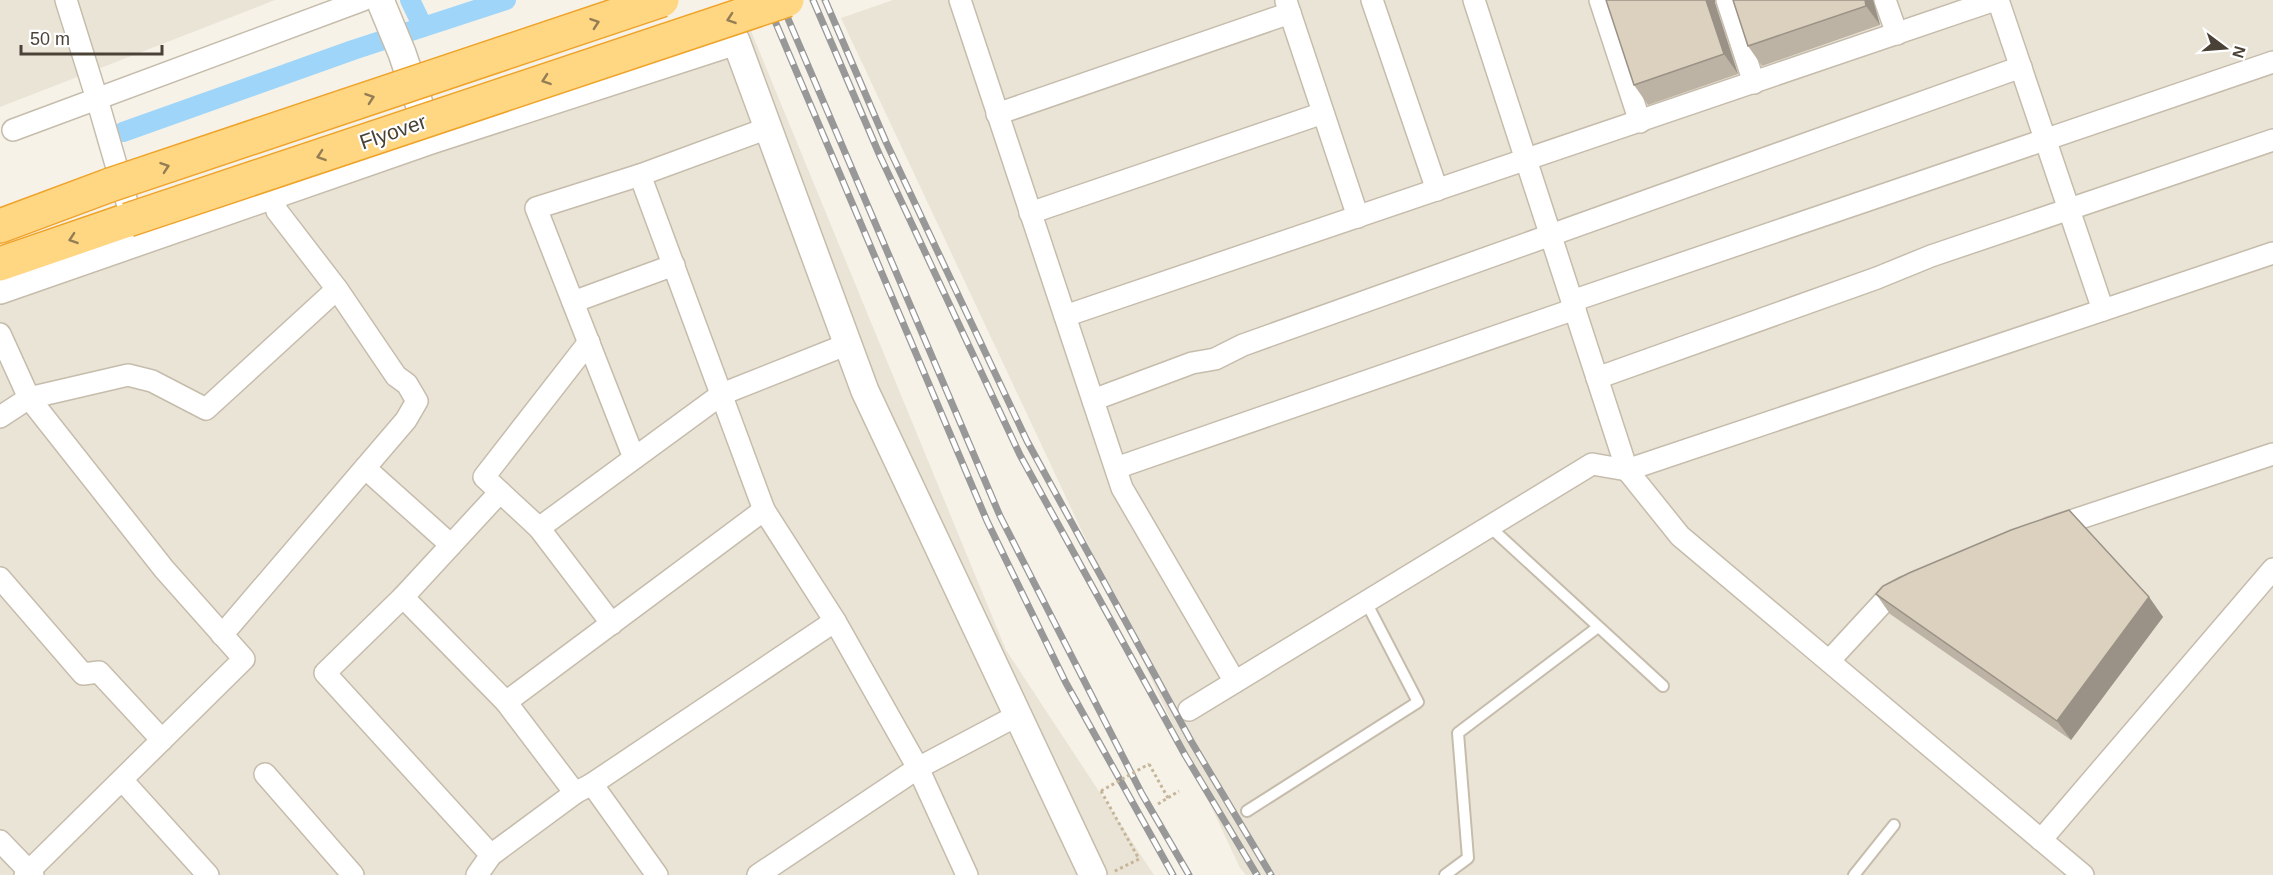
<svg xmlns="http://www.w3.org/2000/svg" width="2273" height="875" font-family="Helvetica,sans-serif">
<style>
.residential{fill:#eae4d6}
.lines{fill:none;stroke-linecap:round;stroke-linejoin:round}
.canal{stroke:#9ed5f9;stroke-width:20}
.service-casing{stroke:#c6bcac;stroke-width:14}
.minor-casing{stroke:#c6bcac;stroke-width:24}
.tertiary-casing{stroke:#c6bcac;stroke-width:30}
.trunk-casing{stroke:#efa329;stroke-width:36}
.path{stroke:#c6b599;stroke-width:3;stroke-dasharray:3 3;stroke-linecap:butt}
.service{stroke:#fff;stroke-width:10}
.minor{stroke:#fff;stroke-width:21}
.tertiary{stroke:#fff;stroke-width:27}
.trunk{stroke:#ffd681;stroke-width:33}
.rail-casing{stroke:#989898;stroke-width:7}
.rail{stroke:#fff;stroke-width:4.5;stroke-dasharray:14;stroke-linecap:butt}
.trunk-bridge-casing{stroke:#efa329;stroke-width:36;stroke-linecap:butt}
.path-bridge{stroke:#c6b599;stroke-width:3;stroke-dasharray:3 3;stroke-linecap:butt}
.trunk-bridge{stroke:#ffd681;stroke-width:33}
.wall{fill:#bdb3a4}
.shaded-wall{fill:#9a9286}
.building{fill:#dcd0bf;stroke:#9a9286;stroke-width:1.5}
.oneway{stroke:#927d54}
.labels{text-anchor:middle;stroke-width:4.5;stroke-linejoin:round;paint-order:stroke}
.street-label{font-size:21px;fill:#4a4236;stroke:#fff}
</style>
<rect width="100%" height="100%" fill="#f6f2e8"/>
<g class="residential">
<path d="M0 0H275L0 107Z"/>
<path d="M893 0H2273V875H1246L1240 868 841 18Z"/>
<path d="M751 31 1006 650 1154 875H0V282Z"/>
</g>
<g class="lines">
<g class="canal">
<path d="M410 0 423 27"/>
<path d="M123 132 353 50 506 0"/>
</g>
<g class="service-casing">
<g id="service">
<path d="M1490 527 1663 686"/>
<path d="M1247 811 1418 702 1366 602"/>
<path d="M1445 875 1468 858 1458 733 1598 627"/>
<path d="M1854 875 1894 825"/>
</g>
</g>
<g class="minor-casing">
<g id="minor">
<path d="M66 0 97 99 135 230"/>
<path d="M960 0 1122 488 1235 682"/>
<path d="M1372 0 1437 190"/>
<path d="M1474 0 1627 470 1680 536 2083 875"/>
<path d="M1600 0 1640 122"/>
<path d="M1727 0 1754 83"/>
<path d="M1885 0 1897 34"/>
<path d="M1998 0 2103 310"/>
<path d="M1286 1 1358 217"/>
<path d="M997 114 1290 13"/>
<path d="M13 130 363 0"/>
<path d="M640 175 764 510"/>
<path d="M1030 213 1323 113"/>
<path d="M1572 301 2273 62"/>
<path d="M573 302 674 265"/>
<path d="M1065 316 1995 0"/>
<path d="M0 334 29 398 164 569 244 659 29 871 33 875"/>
<path d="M1597 378 1877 278 1931 256 2273 140"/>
<path d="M1093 400 1192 363 1215 359 1243 345 2021 67"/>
<path d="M0 417 29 398 128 375 152 381 206 409 337 289"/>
<path d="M634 458 536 208 640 175 768 128"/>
<path d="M365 468 451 545"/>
<path d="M1116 468 1575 309"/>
<path d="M500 492 403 597 506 702"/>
<path d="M539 528 484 477 589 342"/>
<path d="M2050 528 2273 454"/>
<path d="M0 578 83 674 99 672 162 740"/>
<path d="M403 597 325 673 491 855"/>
<path d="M612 624 539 528 722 394 848 344"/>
<path d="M222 635 406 420 417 401 407 384 396 376 337 289 277 211 273 196"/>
<path d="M1829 661 1889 596 1905 587"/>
<path d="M1189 710 1592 464 1627 470 2273 253"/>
<path d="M265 774 353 875"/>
<path d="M122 780 208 875"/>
<path d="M592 784 657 875"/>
<path d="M575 793 506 702 764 510 835 621"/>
<path d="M2041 840 2273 569"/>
<path d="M0 841 29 871 25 875"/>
<path d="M477 875 491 855 575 793 592 784 835 621 918 768 967 875"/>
<path d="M758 875 918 768 1018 715"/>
</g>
</g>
<g class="tertiary-casing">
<g id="tertiary">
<path d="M380 0 402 53 431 139"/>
<path d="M0 290 431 140 736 41 865 391 1093 875"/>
</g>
</g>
<g class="trunk-casing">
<g id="trunk">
<path d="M0 226 110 185"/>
<path d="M0 264 128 220"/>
</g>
</g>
<g class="path">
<path d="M1149 764 1168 798"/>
<path d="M1101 791 1139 859 1113 872"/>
<path d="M1158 804 1179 791"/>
</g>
<use href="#service" class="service"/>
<use href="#minor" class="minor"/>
<use href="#tertiary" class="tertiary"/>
<use href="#trunk" class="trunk"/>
<g class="rail-casing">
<g id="rail">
<path d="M766 0 987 521 1066 683 1173 875"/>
<path d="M780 0 1000 516 1142 794 1189 875"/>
<path d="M813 0 880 156 1020 455 1185 755 1257 875"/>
<path d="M825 0 886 142 1027 441 1191 741 1271 875"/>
</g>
</g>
<use href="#rail" class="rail"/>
<g class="trunk-bridge-casing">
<g id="trunk-bridge">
<path d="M110 185 662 0"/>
<path d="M128 220 787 0"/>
</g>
</g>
<path class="path-bridge" d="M1101 791 1149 764"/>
<use href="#trunk-bridge" class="trunk-bridge"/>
</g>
<g class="wall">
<path d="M1733 0H1873L1880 25 1762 66 1748 46Z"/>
<path d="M1715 3 1738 74 1648 105 1634 85Z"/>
<path d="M1876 594 2149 597 2163 617 2071 740 1890 614Z"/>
</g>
<g class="shaded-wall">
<path d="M1706 0H1715V3L1738 74 1724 54Z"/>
<path d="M1865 0H1873L1880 25 1866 6Z"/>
<path d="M2149 597 2163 617 2071 740 2057 721Z"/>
</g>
<g class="building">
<path d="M1606 0H1706L1724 54 1634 85Z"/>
<path d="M1733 0H1865L1866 6 1748 46Z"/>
<path d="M2069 510 2149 597 2057 721 1876 594 1883 586 1909 573 2011 530Z"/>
</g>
<defs><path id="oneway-chevron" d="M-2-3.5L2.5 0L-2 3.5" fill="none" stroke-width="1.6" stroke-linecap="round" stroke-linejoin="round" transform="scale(1.5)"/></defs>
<g class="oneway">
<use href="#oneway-chevron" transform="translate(731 19) rotate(161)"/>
<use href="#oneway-chevron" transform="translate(595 23) rotate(-19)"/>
<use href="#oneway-chevron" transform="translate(546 80) rotate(161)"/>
<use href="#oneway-chevron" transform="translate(370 98) rotate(-19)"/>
<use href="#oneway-chevron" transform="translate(321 156) rotate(161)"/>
<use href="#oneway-chevron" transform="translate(165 167) rotate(-19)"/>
<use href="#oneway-chevron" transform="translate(73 239) rotate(161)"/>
</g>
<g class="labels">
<g class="street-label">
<text transform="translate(393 132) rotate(-19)" y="7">Flyover</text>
</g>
</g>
<g transform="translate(2225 48) rotate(106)" stroke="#ffffff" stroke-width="4.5" paint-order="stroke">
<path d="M0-4.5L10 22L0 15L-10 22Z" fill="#4a4236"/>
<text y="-9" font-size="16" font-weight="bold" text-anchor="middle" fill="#4a4236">N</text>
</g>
<path d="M21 45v9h141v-9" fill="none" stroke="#4a4236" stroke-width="3"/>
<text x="30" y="45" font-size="18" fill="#4a4236" stroke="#ffffff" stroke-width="4.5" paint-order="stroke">50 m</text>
</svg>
